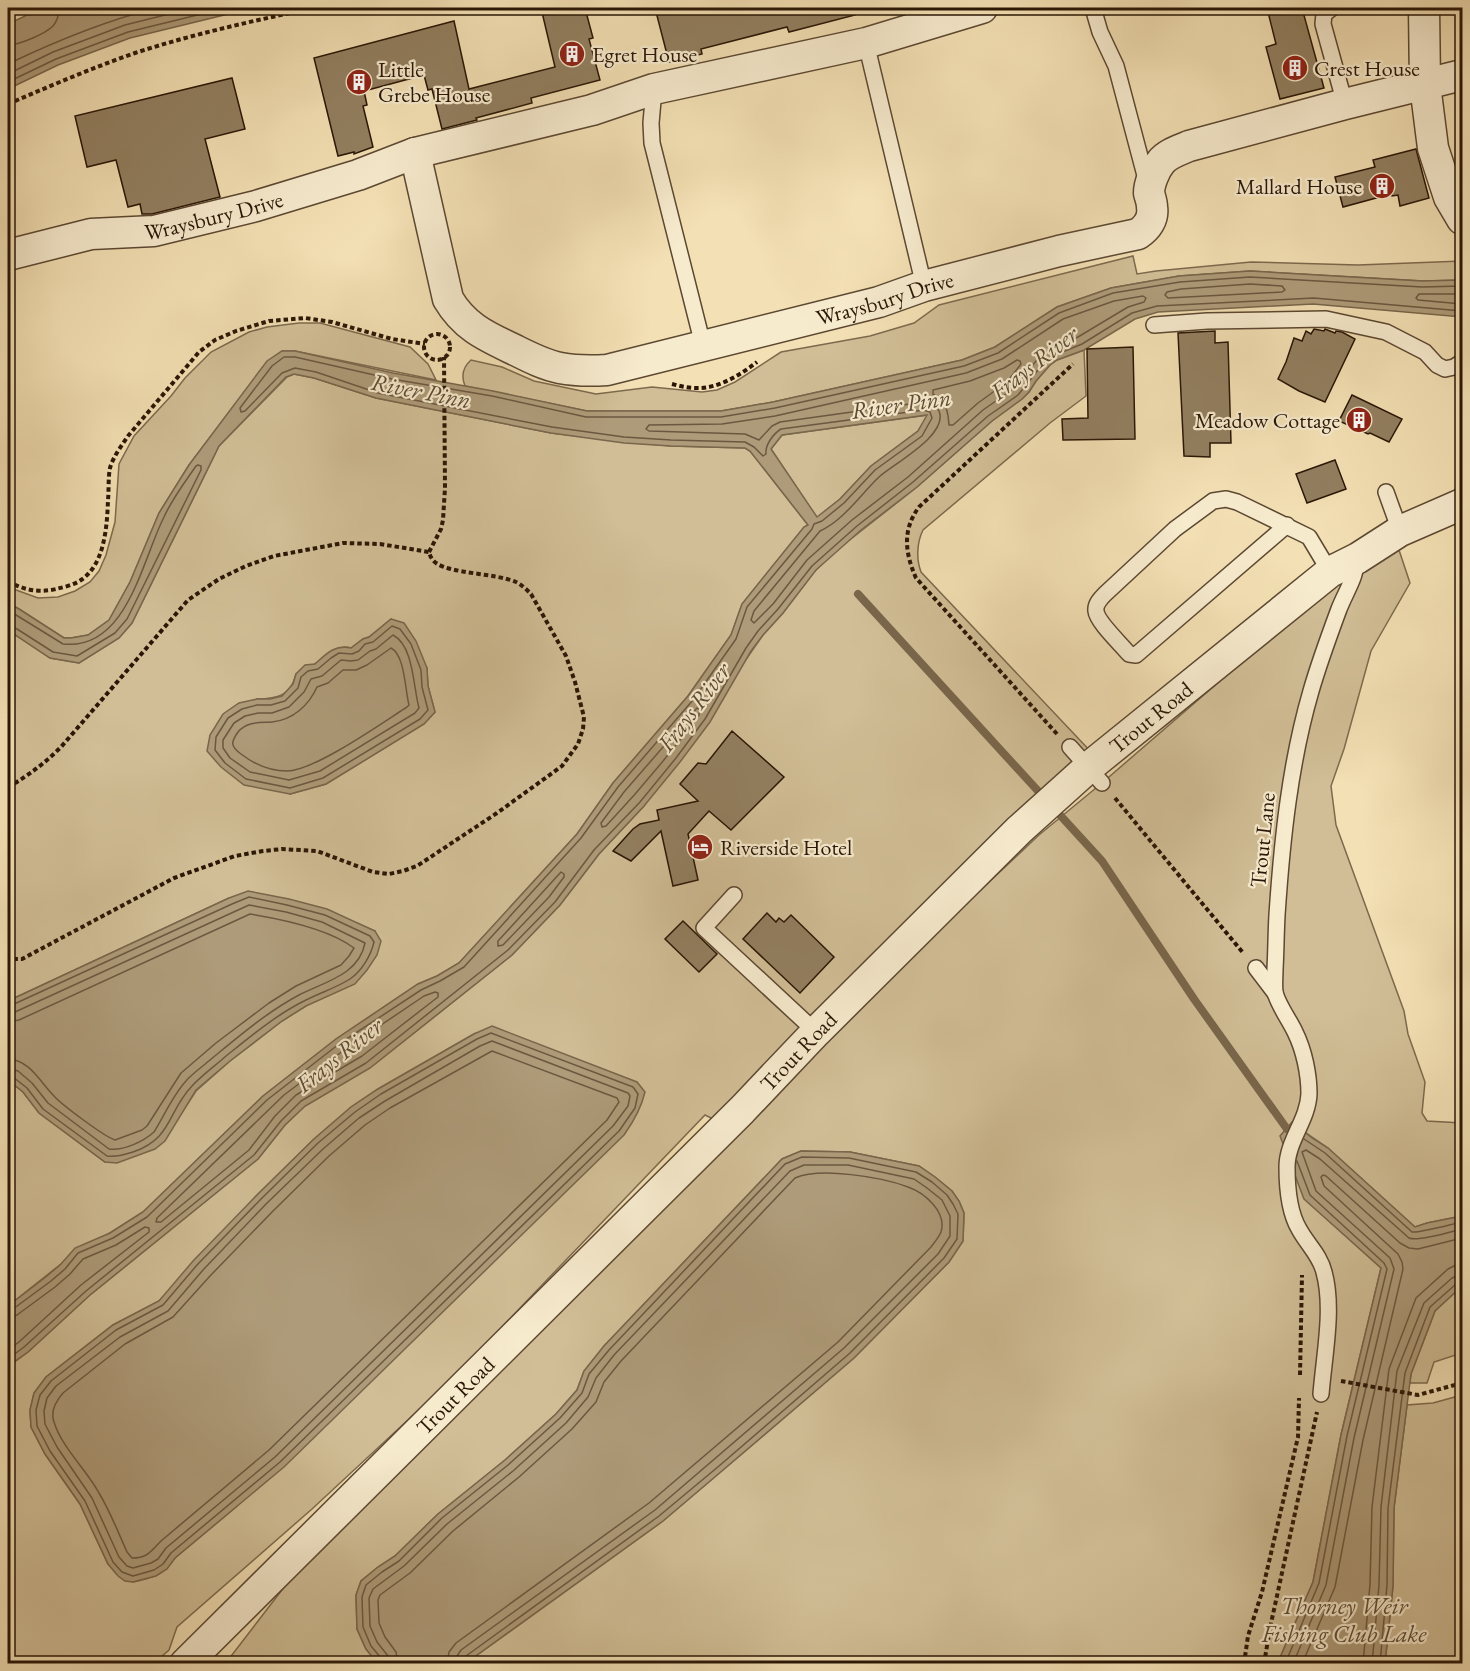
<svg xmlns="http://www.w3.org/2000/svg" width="1470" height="1671" font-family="'EB Garamond',serif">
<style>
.green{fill:#d1be96;stroke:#7d6a4e;stroke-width:1.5;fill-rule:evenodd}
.water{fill:#ae9b79;stroke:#79664b;stroke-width:1.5;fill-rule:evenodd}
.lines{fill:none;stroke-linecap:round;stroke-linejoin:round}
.shore{stroke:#6c5840;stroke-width:1.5}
.stream{stroke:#79664b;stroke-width:8}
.building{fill:#927f60;stroke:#291606;stroke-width:1.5}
.service-casing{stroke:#5c4832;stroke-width:18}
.minor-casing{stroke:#5c4832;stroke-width:33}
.path{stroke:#291606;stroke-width:4;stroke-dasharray:4.5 3;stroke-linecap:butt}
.service{stroke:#f7ebce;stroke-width:15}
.minor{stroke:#f7ebce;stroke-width:30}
.labels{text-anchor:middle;stroke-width:4.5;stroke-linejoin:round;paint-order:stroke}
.poi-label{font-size:22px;fill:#291606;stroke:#f7ebce;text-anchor:start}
.street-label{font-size:22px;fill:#291606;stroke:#f7ebce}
.water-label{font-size:24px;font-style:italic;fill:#5e4b34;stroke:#f7ebce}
</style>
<rect width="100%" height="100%" fill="#f3e0b4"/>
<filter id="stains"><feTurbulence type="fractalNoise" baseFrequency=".00333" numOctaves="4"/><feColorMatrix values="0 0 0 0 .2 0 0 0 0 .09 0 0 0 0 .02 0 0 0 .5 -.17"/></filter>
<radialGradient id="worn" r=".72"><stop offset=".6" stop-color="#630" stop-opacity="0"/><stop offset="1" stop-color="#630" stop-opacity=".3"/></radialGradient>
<g class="green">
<path d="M1133 256 1137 274 1156 271 1251 262 1358 265 1462 261V280L1424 281 1250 271 1179 276 1111 288 1057 307 995 347 962 360 773 402 721 411H587L465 386C461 376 463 367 471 360L502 367 534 381 596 394 652 387 702 392 717 390 735 382 781 352 870 336 914 323 939 305Z"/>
<path d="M299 323H320L410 347 428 364 436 380 295 351H282L267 362 189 465 159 513 130 582 109 620 88 635 71 638H64L19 609 8 603V587L38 598 58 597 75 591 90 582 99 571 106 555 115 522 119 464 134 436 171 396 185 378 211 352 249 332 267 327Z"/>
<path d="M1084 350 1086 396 1050 423 923 530C917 542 916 559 921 572L1093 754 721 1123 705 1115 451 1380 312 1509 177 1627 169 1650 154 1663H8V1367L28 1352 90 1295 258 1159 285 1125 305 1106 370 1068 512 955 560 905 599 854 644 806 763 635 783 613 814 572 833 553 917 487 992 421 1022 399 1029 392 1036 381 1050 365 1057 360ZM474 1034 237 1506 175 1558C163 1575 152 1578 133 1582L108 1564 80 1504 45 1454 31 1427 30 1410 34 1393 46 1377 113 1325 159 1301 257 1195 314 1139 351 1107 378 1089Z"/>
<path d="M294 374 314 378 376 398 551 433 638 443 671 446 745 448 750 451 808 525 804 527 742 604 731 635 688 696 613 783 577 834 459 963 437 976 418 984 336 1039 263 1096 143 1212 61 1264 8 1306V1080L23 1092 39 1113 105 1162 181 1114 196 1091 230 1061 282 1021 306 1006 375 931 357 923 229 898 8 1001V630L50 658 79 663 119 638 132 623 219 446 287 377ZM391 619 427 668 428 686 435 712 424 724 326 784 290 794 257 699C277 699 291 696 296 674 302 671 308 669 313 665 326 658 335 644 351 648L363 639 369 637Z"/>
<path d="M928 415 918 431 871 466 840 499 817 518 771 449 782 435Z"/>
<path d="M1396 541 1410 583 1371 651 1344 749 1331 786 1336 825 1404 1011 1408 1034 1425 1082 1422 1113 1427 1121 1462 1123V1216L1427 1223 1415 1227 1328 1148 1302 1130C1304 1121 1308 1112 1309 1103 1316 1061 1285 997 1258 966L1253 971C1260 979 1268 988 1274 997 1290 1024 1311 1067 1306 1099 1304 1108 1300 1118 1298 1126L1292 1123 1281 1136 1304 1198 1381 1268 1341 1435 1313 1582 1279 1660V1663H466L663 1521 723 1470 854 1358 949 1262 963 1241 964 1213 959 1201 952 1191 935 1177 919 1166 850 1152 801 1151 782 1159 604 1346 584 1371 577 1390 556 1414 505 1460 438 1514 395 1556 378 1567 361 1581 356 1595 357 1629 366 1649 378 1663 225 1664 305 1560 787 1073 1039 835 1102 783 1332 584Z"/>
<path d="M1462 1286V1353L1434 1362 1427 1383H1410L1411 1374 1435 1311Z"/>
<path d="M1462 1395V1663L1385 1664 1393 1586 1394 1508 1407 1405 1433 1403Z"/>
</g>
<g class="water">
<path d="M42 8H253L130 38 58 65 8 89V24Z"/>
<path d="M1250 271 1422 281 1462 280V317L1313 304 1158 312 1135 319 1084 350 1057 360 1050 365 1036 381 1029 392 1022 399 992 421 917 487 861 530 816 570 783 613 763 635 751 651 710 722 680 762 644 806 599 854 560 905 512 955 370 1068 305 1106 285 1125 258 1159 90 1295 28 1352 8 1366V1306L47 1276 61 1264 75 1248 110 1233 143 1212 263 1096 336 1039 418 984 437 976 459 963 577 834 613 783 688 696 731 635 742 604 804 527 808 525 750 451 745 448 671 446 624 443 551 433 376 398 314 378 294 374 286 377 219 446 132 623 119 638 79 663 50 658 8 630V603L19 609 64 638H71L88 635 109 620 130 582 159 513 189 465 267 361 282 351H295L393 373 493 391 587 411H721L773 402 962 360 995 347 1057 307 1111 288 1179 276ZM927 415 918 431 871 466 840 499 817 517 771 449 782 435Z"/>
<path d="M391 619 404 623 416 641 427 668 428 686 435 712 424 724 326 784 290 794 244 785 221 767 207 751 210 735 223 714 239 703 257 699H270L282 696 293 684 296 674 305 665 315 664C326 654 335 644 351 648L363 639 369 637Z"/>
<path d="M248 891 289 899 327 909 375 931 381 941 377 955 367 970 355 984 306 1006 282 1021 230 1061 196 1090 165 1141 155 1149 117 1163 105 1162 39 1113 23 1092 8 1080V1001L229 898Z"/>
<path d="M492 1026 637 1082 645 1092C641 1109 634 1121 624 1135L284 1467 175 1558 167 1569 156 1576 133 1582 125 1581 118 1576 108 1564 80 1504 45 1454 31 1427 30 1410 34 1393 46 1377 113 1325 159 1301 193 1261 257 1195 314 1139 351 1107 378 1089 474 1034Z"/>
<path d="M1292 1122 1312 1138 1328 1148 1415 1227 1427 1223 1462 1216V1286L1435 1311 1411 1374 1394 1508 1393 1586 1385 1663 1279 1664V1660L1313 1582 1341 1435 1381 1268 1304 1199 1280 1136Z"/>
<path d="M801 1151 850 1152 919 1166 935 1177 952 1191 959 1201 964 1213 963 1241 949 1262 854 1358 723 1470 663 1521 466 1663H377L366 1649 357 1629 356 1595 361 1581 378 1567 395 1556 438 1514 505 1460 556 1414 577 1390 584 1371 604 1346 782 1159Z"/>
</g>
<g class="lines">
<g class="shore">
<path d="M8 45C19 45 45 34 53 26 58 20 59 14 59 8"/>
<path d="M8 64C56 41 105 21 156 8"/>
<path d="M8 74 53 52 125 25 193 8"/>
<path d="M8 82 56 59 128 32 226 8"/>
<path d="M1250 284 1282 286 1285 290 1282 292 1168 298 1165 295 1167 292 1181 289Z"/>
<path d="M1462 294H1419L1416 298 1418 300 1462 304"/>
<path d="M1143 296 1146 298 1144 302 1128 307 1078 337 1052 348 1041 355 1013 389 983 410 908 477 852 520 807 560 773 604 754 623 751 620 754 611 820 531C844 520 860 495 879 477 893 464 949 435 939 411 936 405 930 403 924 402L780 422 772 426 759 440 745 434 649 431 646 429 649 425 722 424 775 416 966 373 1002 359 1063 319 1114 301Z"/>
<path d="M1017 360 1020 361 1021 364 1007 382 978 403 953 425H949C948 410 946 402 933 394V390L970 381 1004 368Z"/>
<path d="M8 610 63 644C127 651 142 560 164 517 172 499 185 482 196 466L198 465 201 466V470L127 619 115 633 77 656 53 652 17 629 8 625"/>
<path d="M392 626 400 629 411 644 421 670 422 687 428 710 420 719 323 778 290 788 246 779 225 763 215 750 216 737 228 718 242 709 257 705H271L285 701 298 688 301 677 308 671 318 669 331 658 339 653 352 654 359 651 365 644 373 642Z"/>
<path d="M393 635C414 646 413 687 419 708L415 713 320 771 289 780 250 772 230 758 223 748V740L234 723 245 716 258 713H272L289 707 304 692 311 679 322 676 341 660 351 661 358 660 370 651 376 649Z"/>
<path d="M391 648C405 655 405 690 409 705L407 707C382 723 314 771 287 771 270 771 254 764 241 754 230 746 231 742 238 732 247 721 260 723 272 722 293 720 309 705 317 687L328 683 343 670H356L367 665Z"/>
<path d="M697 708 700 710 699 715C670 754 639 791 606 826L602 827 601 823 624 792Z"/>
<path d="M561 872 564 874V877L549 897 503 945 498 946V941Z"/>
<path d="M435 992 438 993V997L362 1056 296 1095 275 1116 249 1150 161 1222H156L157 1218 284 1095 344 1050 424 996Z"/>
<path d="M8 1006 12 1005 232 904 249 897 287 905 325 915 370 936 374 942C371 955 362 971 350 979 336 988 319 993 304 1001 276 1015 251 1036 226 1056 215 1066 202 1075 192 1086 167 1112 173 1138 133 1152 124 1155 116 1157 107 1156L43 1109 27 1088 13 1077 8 1076"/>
<path d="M8 1013 15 1012 249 905 286 912 322 922 365 943C359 975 324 982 299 995 267 1012 238 1037 210 1060 202 1067 193 1073 186 1081 173 1095 164 1116 154 1132 144 1141 124 1151 109 1149L48 1103 32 1083 18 1071 8 1068"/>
<path d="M8 1022 19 1020 250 914C281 919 329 929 354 948L349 956 341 965 296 986 269 1003 216 1043 181 1073 147 1126 142 1130 115 1140C105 1137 62 1105 54 1096 40 1082 30 1060 8 1059"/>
<path d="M491 1033 633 1087 638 1094 635 1108 619 1131 280 1462 171 1553 163 1564 154 1570 133 1576 122 1572 113 1562 85 1501 50 1451 37 1426 36 1410 40 1395 51 1381 116 1330 163 1305 197 1265 261 1199 318 1143 355 1112 381 1094 477 1039Z"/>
<path d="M492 1041 628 1093 630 1096 628 1106 613 1126 275 1457 166 1548 158 1559 151 1563 133 1568 127 1566 119 1557 92 1498 57 1447 45 1424 44 1411 47 1398 56 1386 120 1337 168 1311 203 1270 266 1204 323 1149 359 1118 385 1101 480 1046Z"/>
<path d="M492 1051 617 1098 619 1102 607 1120 269 1450 161 1541C151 1551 148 1558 132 1558L127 1552C118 1532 110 1511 99 1493 86 1469 62 1448 54 1422 50 1411 56 1401 63 1393L125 1344 173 1317 210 1276 273 1211 329 1156 365 1125 390 1108Z"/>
<path d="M1304 1139 1325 1153 1412 1232C1420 1233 1452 1224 1462 1222"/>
<path d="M8 1310 13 1309 51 1281 65 1269 78 1253 113 1238 147 1217 267 1100 339 1044 421 990 440 981 464 967 581 838 618 787 693 700 736 639 747 607 812 529 814 524 822 521 844 503 875 470 922 436 932 418 930 412 924 410 781 429C773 434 765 445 766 454L763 456 754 447 745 442 671 440 624 437 552 427 378 393 316 372 295 368 282 373 245 411 241 412 240 408 272 366 284 357H295L392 379 492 396 586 417H721L775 408 964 366 998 353 1059 313 1113 293 1180 282 1250 277 1422 287 1462 286"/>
<path d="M8 1318 17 1315 55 1287 70 1274 83 1259 116 1245 145 1227 149 1228V1232L81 1285 19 1342 8 1350"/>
<path d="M8 1359 24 1347 86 1291 254 1155 281 1121 301 1101 366 1063 508 950 555 902 594 850 640 802 676 758 705 719 746 648 758 631 778 609 812 566 857 526 913 482 988 416 1018 395 1046 360 1055 355 1082 344 1132 313 1157 306 1314 298 1462 311"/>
<path d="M382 1664 381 1658 371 1646 363 1627 362 1597 366 1585 382 1572 399 1561 442 1518 508 1465 560 1418 582 1393 589 1374 609 1350 785 1164 802 1157 849 1158 916 1172 932 1182 947 1195 953 1204 958 1214 957 1239 944 1258 850 1353 719 1466 659 1516 466 1656 464 1659 463 1664"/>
<path d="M389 1664 388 1656 377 1642 370 1626 369 1598 373 1589 404 1566 447 1524 513 1471 566 1423 588 1397 596 1378 614 1355 790 1171 804 1165H848L914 1179 927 1188 942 1200 950 1216V1236L938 1254 844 1348 655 1510 461 1650 457 1656 456 1664"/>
<path d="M398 1664 396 1652 385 1637 379 1623 378 1600 380 1595 410 1573 453 1531 519 1477 572 1429 596 1402 604 1382 621 1361 795 1178C820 1167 882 1177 908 1187 925 1193 947 1212 941 1232 939 1237 934 1243 931 1247L838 1342 649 1503 456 1643 449 1652 447 1664"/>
<path d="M1285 1664 1319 1583 1347 1436 1387 1269 1384 1263 1310 1195 1297 1161"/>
<path d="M1293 1664 1326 1585 1354 1438 1394 1269 1390 1258 1316 1191 1302 1152 1306 1150 1320 1159 1409 1238C1418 1242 1450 1232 1462 1229"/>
<path d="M1302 1664 1335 1587 1363 1440 1403 1269 1402 1262 1398 1254 1324 1186 1321 1177 1323 1175 1326 1176 1400 1243 1409 1248 1418 1249 1462 1238"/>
<path d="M1363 1664 1370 1584 1372 1507 1389 1369 1416 1298 1448 1269 1454 1266 1462 1265"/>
<path d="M1372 1664 1379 1585 1381 1507 1397 1371 1424 1303 1452 1278 1462 1274"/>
<path d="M1380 1664 1387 1585 1388 1508 1405 1373 1430 1307 1456 1284 1462 1282"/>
</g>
<path class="stream" d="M858 594 1102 861 1194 999 1287 1129"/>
</g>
<g class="building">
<path d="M541 8H585L593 38 589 39 600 80 531 98 532 103 476 118 477 120 442 129 432 89 428 90 424 75 364 91 367 105 363 106 373 147 354 154V152L338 156 314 58 454 21 469 89 555 67Z"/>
<path d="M655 8H727L728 13 750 8H854L855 15 789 32 787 27 701 49 702 54 669 62Z"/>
<path d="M1267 8H1302L1324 88 1280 99 1266 47 1276 44Z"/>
<path d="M232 78 245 129 205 139 220 197 152 214H142L140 204 128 207 116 160 87 167 75 116Z"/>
<path d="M1416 149 1429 198 1400 206 1398 195 1392 196 1391 194 1343 207 1335 177 1375 167 1373 160Z"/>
<path d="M1314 329 1324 331 1325 329 1335 333 1336 331 1342 332 1355 339 1325 402 1299 391 1278 379 1286 362 1294 338 1302 341 1306 331 1311 334Z"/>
<path d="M1215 331V343L1228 342 1231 443H1210V457L1184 456 1178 333Z"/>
<path d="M1133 347 1135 439 1063 440 1062 419 1088 418 1087 349Z"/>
<path d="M1352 395 1402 419 1389 442 1370 433 1368 434 1339 421Z"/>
<path d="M1335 460 1346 489 1307 503 1296 474Z"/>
<path d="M732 731 784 777 731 830 709 811 688 834 698 880 673 886 661 831 631 861 613 851 633 829 640 824 659 820 657 810 698 801 680 784 698 763 706 764Z"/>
<path d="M767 913 776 922 779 918 784 922 791 915 834 957 800 993 743 939Z"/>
<path d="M683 921 717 954 699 972 665 939Z"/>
</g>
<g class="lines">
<g class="service-casing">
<g id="service">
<path d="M1093 8 1100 32 1116 66 1147 183"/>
<path d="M1332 8 1324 14 1323 24 1345 104"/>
<path d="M866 43 924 286"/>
<path d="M654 89 651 123 652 143 703 345"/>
<path d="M1154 325 1207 321 1326 319 1386 332 1425 352 1437 365 1445 369 1454 367 1462 362"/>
<path d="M1386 492 1400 531"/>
<path d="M1287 525 1136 655 1129 654C1122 645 1097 622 1096 611 1095 604 1101 598 1105 594L1175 529 1213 501 1226 499 1237 502 1309 537 1330 572"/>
<path d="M1070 747 1102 783"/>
<path d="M734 895 704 928 816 1032"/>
<path d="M1256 968 1275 993"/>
<path d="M1321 1394C1324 1356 1334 1308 1324 1272 1320 1255 1307 1244 1299 1229 1289 1212 1287 1186 1287 1167 1287 1141 1308 1120 1309 1094 1309 1074 1304 1050 1295 1032 1290 1021 1277 1003 1275 992 1274 984 1275 976 1275 969 1276 951 1276 933 1277 915 1282 840 1290 763 1311 691 1319 663 1329 636 1339 609 1343 599 1348 590 1352 580 1355 573 1356 565 1358 558"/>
</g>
</g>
<g class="minor-casing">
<g id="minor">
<path d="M1424 8 1425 85 1433 148 1449 197 1462 219"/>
<path id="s1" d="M415 153 448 299C465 328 488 337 517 351 531 358 545 365 560 368 576 371 591 371 607 370L879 302 924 286 1059 251 1138 234C1147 228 1154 219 1152 207 1152 202 1150 197 1149 193 1149 184 1155 169 1161 162 1167 154 1180 150 1189 146L1345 104 1462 75"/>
<path id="s2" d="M8 255 91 234 154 231 256 206 358 175 415 153 592 110 654 89 866 43 982 8"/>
<path id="s3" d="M185 1664 742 1110 816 1032 1019 830 1089 767 1330 572 1358 558 1400 531 1462 504"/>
</g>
</g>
<g class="path">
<path d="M8 17 27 8"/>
<path d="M8 104C50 86 92 68 135 53 193 34 253 21 313 8"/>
<circle cx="437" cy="347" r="13"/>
<path d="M672 384C680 386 688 388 696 388 718 389 740 375 757 362"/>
<path d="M429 552 441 529 443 520 445 488 444 357"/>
<path d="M8 581C23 590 38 593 56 589 64 587 74 585 81 580 105 564 107 526 108 500 109 490 108 478 110 468 113 457 122 445 128 436L199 352 215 340 236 331 269 321 305 318 332 322 392 339 425 344"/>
<path d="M1057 734 916 578C905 553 902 530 919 507L1073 364"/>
<path d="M8 787C28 776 45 763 61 747L188 600 219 579 246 566 274 556 343 543 380 544 429 552C430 556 432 560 436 563 452 574 495 573 516 582 522 585 527 590 531 594L566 656 575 682 584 717 583 729 578 744 562 766 497 813 417 866 403 871 389 874 373 872 317 851 282 849 263 851 235 856 174 878 22 959H8"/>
<path d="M1115 798 1244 954"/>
<path d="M1300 1375 1302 1275"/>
<path d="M1341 1381 1418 1395 1462 1383"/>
<path d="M1244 1664 1248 1636 1262 1592 1298 1437 1299 1398"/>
<path d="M1264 1664 1270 1628 1317 1412"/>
</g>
<use href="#service" class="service"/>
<use href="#minor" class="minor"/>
</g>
<defs>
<g id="building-disc" transform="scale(1.35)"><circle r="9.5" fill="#8f2418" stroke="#f7ebce"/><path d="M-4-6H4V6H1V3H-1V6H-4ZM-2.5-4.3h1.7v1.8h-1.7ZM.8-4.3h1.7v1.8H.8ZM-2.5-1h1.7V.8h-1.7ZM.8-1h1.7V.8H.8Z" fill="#fff"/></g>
<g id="hotel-disc" transform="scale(1.35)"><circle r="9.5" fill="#8f2418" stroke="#f7ebce"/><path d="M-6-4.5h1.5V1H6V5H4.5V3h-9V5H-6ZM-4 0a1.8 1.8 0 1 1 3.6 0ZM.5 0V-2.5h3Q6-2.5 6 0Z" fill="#fff"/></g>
</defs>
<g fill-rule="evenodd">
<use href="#building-disc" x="572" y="54"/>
<use href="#building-disc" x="1295" y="68"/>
<use href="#building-disc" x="359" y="82"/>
<use href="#building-disc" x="1382" y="186"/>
<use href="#building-disc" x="1359" y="420"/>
<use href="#hotel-disc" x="700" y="847"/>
</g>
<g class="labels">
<g class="poi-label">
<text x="592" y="62">Egret House</text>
<text x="1314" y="76">Crest House</text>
<text x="378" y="77">Little<tspan x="378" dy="25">Grebe House</tspan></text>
<text x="1362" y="194" text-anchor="end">Mallard House</text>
<text x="1340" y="428" text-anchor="end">Meadow Cottage</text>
<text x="720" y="855">Riverside Hotel</text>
</g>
<g class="street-label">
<text dy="8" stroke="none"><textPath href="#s2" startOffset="210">Wraysbury Drive</textPath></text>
<text dy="8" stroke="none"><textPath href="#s1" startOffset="618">Wraysbury Drive</textPath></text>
<text dy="8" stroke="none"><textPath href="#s3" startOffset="1353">Trout Road</textPath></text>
<text transform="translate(1262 840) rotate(-84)" y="8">Trout Lane</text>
<text dy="8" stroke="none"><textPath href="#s3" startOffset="867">Trout Road</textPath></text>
<text dy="8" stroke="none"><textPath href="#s3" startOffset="381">Trout Road</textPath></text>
</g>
<g class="water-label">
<text transform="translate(1034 363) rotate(-38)" y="8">Frays River</text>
<text transform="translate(421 391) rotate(11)" y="8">River Pinn</text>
<text transform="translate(901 404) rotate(-8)" y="8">River Pinn</text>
<text transform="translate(694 707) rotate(-53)" y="8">Frays River</text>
<text transform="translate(339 1055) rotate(-39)" y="8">Frays River</text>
<text x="1344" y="1614">Thorney Weir<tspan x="1344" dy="28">Fishing Club Lake</tspan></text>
</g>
</g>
<rect width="1470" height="1671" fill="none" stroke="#f3e0b4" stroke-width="30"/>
<rect x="9" y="9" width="1452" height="1653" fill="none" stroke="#291606" stroke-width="3"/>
<rect x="15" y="15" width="1440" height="1641" fill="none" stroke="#291606" stroke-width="1.5"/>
<rect width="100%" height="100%" filter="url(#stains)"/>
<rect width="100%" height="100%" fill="url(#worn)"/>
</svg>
